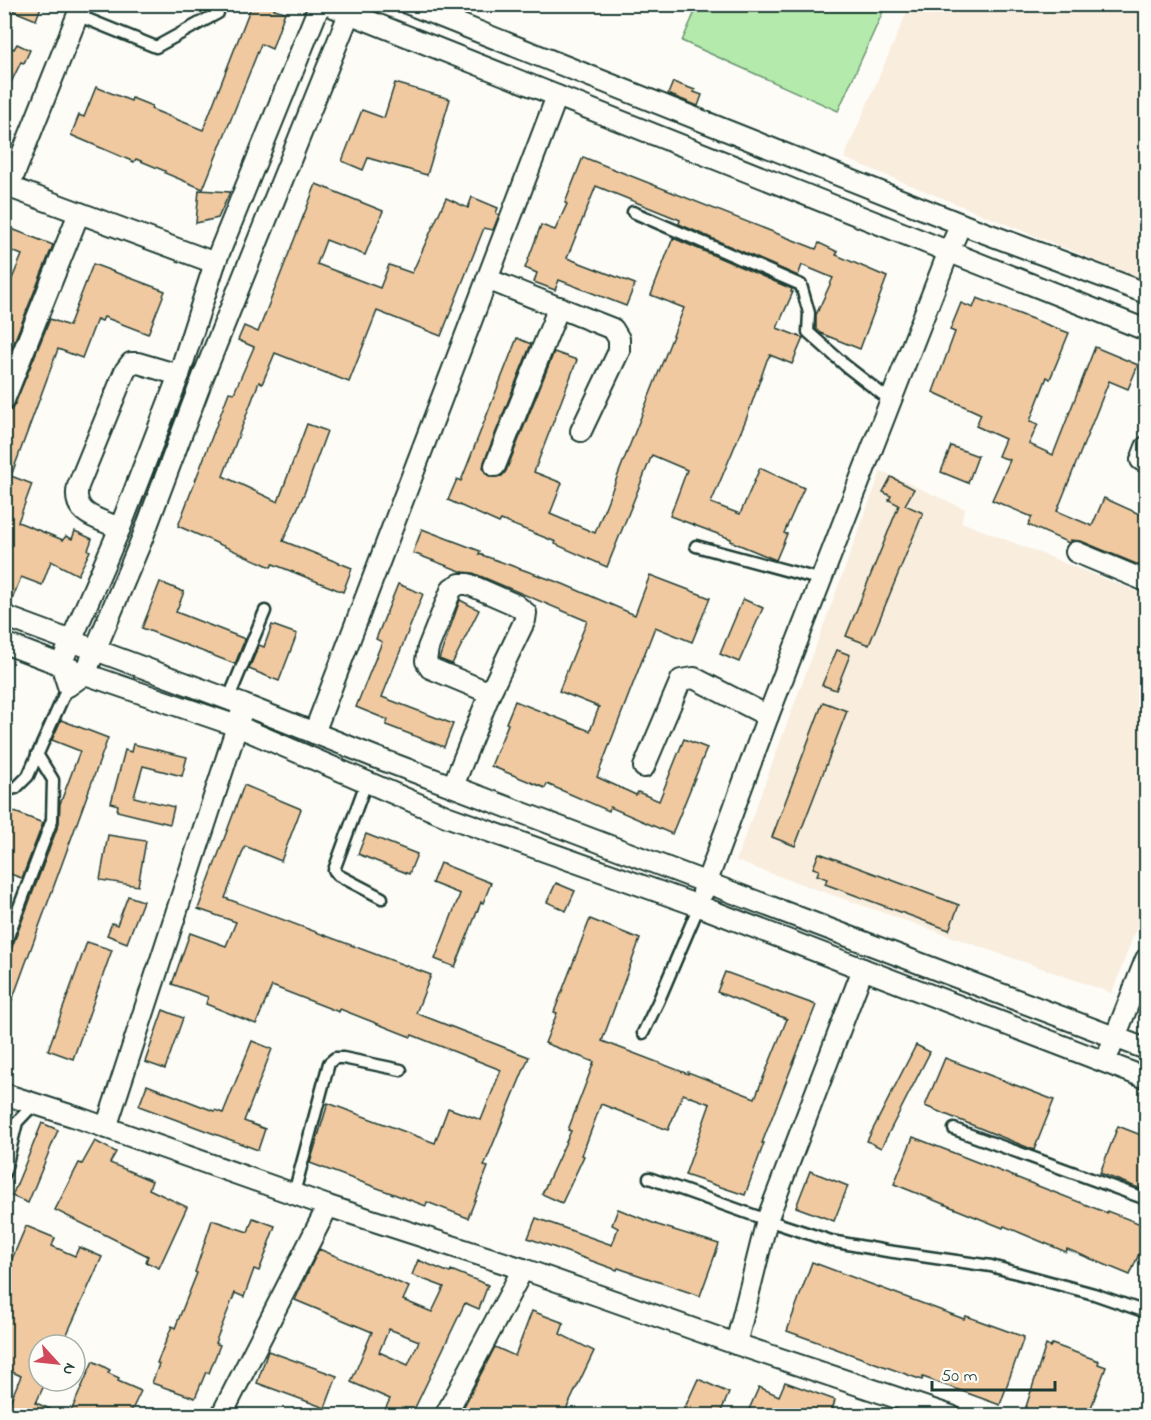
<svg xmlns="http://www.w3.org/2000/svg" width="1151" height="1420" font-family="'Indie Flower',sans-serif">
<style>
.built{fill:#f9eddd}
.green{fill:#b4eaac;stroke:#6a9470;stroke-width:1.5}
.building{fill:#f0c9a0;stroke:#1f3d34;stroke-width:1.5;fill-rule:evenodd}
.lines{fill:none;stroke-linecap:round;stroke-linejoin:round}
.lane-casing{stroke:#1f3d34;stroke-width:15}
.street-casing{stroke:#1f3d34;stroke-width:24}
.lane{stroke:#fdfcf7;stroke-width:10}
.street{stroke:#fdfcf7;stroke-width:20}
</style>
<rect width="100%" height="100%" fill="#fdfcf7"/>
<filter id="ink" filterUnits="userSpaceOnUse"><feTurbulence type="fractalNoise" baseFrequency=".0167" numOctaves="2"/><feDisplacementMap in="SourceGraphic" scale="12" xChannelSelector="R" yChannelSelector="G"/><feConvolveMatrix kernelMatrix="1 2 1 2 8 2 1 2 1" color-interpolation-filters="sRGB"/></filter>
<g filter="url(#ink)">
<g class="built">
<path d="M910 5H1146V281L844 158Z"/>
<path d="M881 471 965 509 961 522 1146 595V902L1112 993 736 861Z"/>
</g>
<path class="green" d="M698 5V4L886 5 838 111 682 41Z"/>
<g class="building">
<path d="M4 4H42L36 20 4 7Z"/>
<path d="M252 4H276L274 9 285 12 272 49 261 44 203 189 165 173V171L136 159 134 162 71 135 79 115 84 117 96 87 131 101 132 98 152 106 151 109 203 130Z"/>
<path d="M17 44 30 50 24 63 21 62 4 97V45L14 49Z"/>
<path d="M673 82 695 90 694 92 702 95 698 106 668 94Z"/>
<path d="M395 83 450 99 427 175 368 158 363 170 342 161 362 110 384 118Z"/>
<path d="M583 157 816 249 819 243 838 252 836 255 887 277 860 349 820 333 816 329V315L833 278 802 265 798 276 679 224 680 220 596 186 567 258 635 284 626 306 559 280 555 290 534 282 537 273 525 268 541 225 555 230 567 204 565 203Z"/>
<path d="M316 184 383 211 365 255 326 240 317 264 380 288 389 265 412 273 446 198 468 208 472 197 498 208 496 213 499 215 493 230 484 228 441 336 377 311 349 382 275 353 262 384 259 382 223 476 278 502 307 424 327 431 304 494 283 541 352 568 343 592 273 564 271 567 178 526 229 392 234 393 254 347 238 340 244 326 258 332Z"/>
<path d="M199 190 230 192 218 218 196 223Z"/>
<path d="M4 226 53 245 4 367V298L22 255 4 248Z"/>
<path d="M673 238 792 289 791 292H793L777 328 803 338 792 364 770 355 767 360 747 417 711 503 740 514 760 468 804 488 784 533 787 534 776 560 730 541 731 539 670 516 687 470 652 455 607 567 555 544 556 542 501 520 499 523 448 500 457 479 461 481 517 338 531 344 484 462 483 468 486 474 491 477 502 476 506 471 554 352 577 360 534 472 562 483 550 514 595 533 684 308 651 295Z"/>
<path d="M93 264 165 291 148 334 104 317 102 321 97 319 82 358 58 349 11 476 32 484 18 522 63 540 66 536 72 539 75 531 92 539 88 550 90 551 78 575 51 561 42 585 21 577 10 605 4 604V412L11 410 15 404 50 319 69 326Z"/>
<path d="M977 298 1069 333 1050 379 1047 377 1030 421 1038 424 1029 444 1053 455 1095 347 1138 365 1128 389 1109 381 1057 511 1092 526 1104 498 1146 517V568L1081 541 1070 540 1069 543 1028 525 1032 517 992 500 1010 460 998 456 1005 439 976 426 981 414 933 392 955 332 950 330 961 303 973 308Z"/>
<path d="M951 446 978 456 968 483 941 472Z"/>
<path d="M891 477 914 489 905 505 923 513 869 645 846 636 899 505 889 500 891 496 883 492Z"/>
<path d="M422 529 480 551 479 554 563 584 635 615 650 575 710 598 692 642 655 627 597 777 636 795 638 792 659 801 684 739 707 748 672 834 610 807 609 811 547 784 545 788 491 766 508 724 506 723 515 701 590 731 599 707 559 691 587 621 473 573 463 572 413 553Z"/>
<path d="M160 582 184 592 176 612 245 639 235 664 142 628Z"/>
<path d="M398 584 423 594 382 697 453 724 444 747 386 725 388 720 356 707 382 642 376 639Z"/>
<path d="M743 599 763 608 739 662 720 654Z"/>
<path d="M460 600 479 610 452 664 439 659Z"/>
<path d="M272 625 297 634 279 681 249 669 259 645 264 647Z"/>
<path d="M837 650 850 655 836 690 822 685Z"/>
<path d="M823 702 847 711 795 846 772 837Z"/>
<path d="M61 720 108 738 6 1017 4 1016V959L11 950 59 823 60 804 80 751 52 740Z"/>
<path d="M133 744 187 757 182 776 143 766 134 797 174 807 170 824 117 811 118 805 111 803 125 750 131 752Z"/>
<path d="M244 785 301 809 281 861 245 846 225 898 431 975 416 1013 529 1057 484 1166 488 1167 468 1218 427 1202 426 1206 310 1163 328 1103 435 1143 448 1108 481 1120 501 1070 412 1035 411 1037 340 1009 339 1012 272 986 256 1024 206 1004 208 997 172 984 190 933 226 946 236 922 198 909Z"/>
<path d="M4 808 43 823 22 878 4 872Z"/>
<path d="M366 834 417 854 409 874 358 854Z"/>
<path d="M108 835 146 841 138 886 100 880Z"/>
<path d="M819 853 959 905 949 930 825 884 827 879 817 875 819 870 813 868Z"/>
<path d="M440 863 491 883 483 903 481 902 455 967 435 959 460 894 432 883Z"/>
<path d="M556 883 575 891 566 911 547 902Z"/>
<path d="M128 896 143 901 127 943 107 935 112 923 117 925Z"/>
<path d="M590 919 640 939 602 1041 688 1074V1072L755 1098 787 1019 717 992 725 972 816 1005 762 1143H764L745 1195 685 1175 710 1104 683 1094 668 1130 601 1104 582 1155 584 1156 562 1203 542 1194 571 1131 568 1130 594 1062 545 1043 557 1013 554 1012Z"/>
<path d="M87 942 112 950 73 1059 48 1050Z"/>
<path d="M163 1010 183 1018 165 1069 145 1062Z"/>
<path d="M252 1041 272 1049 244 1121 265 1129 258 1150 139 1106 147 1085 214 1111 215 1110 223 1113Z"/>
<path d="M916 1045 930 1052 881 1148 867 1141Z"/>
<path d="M945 1058 1054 1100 1034 1150 925 1106Z"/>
<path d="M42 1123 58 1130 28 1203 12 1196Z"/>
<path d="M1118 1126 1146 1137V1191L1100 1173Z"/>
<path d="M913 1137 1107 1213V1211L1146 1226V1237L1130 1275 1067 1249 1066 1252 1004 1226 1003 1228 894 1184Z"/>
<path d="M95 1141 116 1152 110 1163 152 1181 149 1189 187 1207 159 1268 146 1262 148 1256 55 1210 79 1163 82 1164Z"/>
<path d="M810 1171 848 1186 834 1221 796 1207Z"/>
<path d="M618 1209 658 1225 719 1244 700 1296 618 1268 617 1270 528 1238 536 1218 612 1245 618 1228 612 1225Z"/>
<path d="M253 1218 275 1226 268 1245H269L259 1271 254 1269 244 1297 235 1293 215 1343 220 1345 209 1373 206 1372 195 1398 152 1383 159 1364 157 1363 172 1326 175 1328 197 1273 195 1272 212 1220 248 1232Z"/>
<path d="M26 1226 55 1238 52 1246 75 1256 79 1247 102 1257 62 1345H39V1381H46L36 1403 66 1416H4L21 1376 8 1370 9 1367 4 1365V1278Z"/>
<path d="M319 1249 409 1287 403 1300 432 1312 444 1287 412 1275 418 1260 450 1273 451 1270 488 1285 479 1309 465 1303 411 1416H382L390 1399 351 1382 372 1332 295 1300ZM389 1329 419 1341 408 1365 379 1352Z"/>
<path d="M812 1262 964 1319 966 1316 1024 1337 1000 1405 923 1377 922 1380 787 1331Z"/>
<path d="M532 1311 564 1323 560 1334 594 1351 563 1416H459L495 1347 515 1356Z"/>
<path d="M1052 1344 1099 1361 1098 1364 1106 1367 1088 1416H1023L1046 1345 1050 1347Z"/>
<path d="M268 1351 337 1376 325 1408 257 1383Z"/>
<path d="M93 1361 110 1370 108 1373 119 1378 118 1381 141 1391 129 1416H69Z"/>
<path d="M698 1379 729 1393 719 1416H681Z"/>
<path d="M785 1382 835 1400 831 1416H822L804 1408 801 1416H746L759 1387 779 1396Z"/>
</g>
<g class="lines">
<g class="lane-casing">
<g id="lane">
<path d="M77 15 156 47 218 13"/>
<path d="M633 212 801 285 809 313 808 332 846 366 891 401"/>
<path d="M696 546 822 580"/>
<path d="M228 700 265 611"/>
<path d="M367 780 334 870 338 875 382 898"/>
<path d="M4 791 16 788 28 776 68 686"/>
<path d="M4 947 52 820 53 780 37 754"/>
<path d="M643 1033 658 1002 699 906"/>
<path d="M954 1129 1146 1199"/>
<path d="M4 1175 17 1122 34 1104"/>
<path d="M649 1178 767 1220 831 1241 887 1251 991 1266 1094 1294 1146 1312"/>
<path d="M294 1193 329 1063 335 1058H343L401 1070"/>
</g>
</g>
<g class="street-casing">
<g id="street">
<path d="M320 4 215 263 179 375 120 528 61 664 68 686 85 674 142 539 203 377 353 4"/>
<path d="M326 4 1146 330"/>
<path d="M409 4 961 224 1146 293"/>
<path d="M4 185 215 263"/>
<path d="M9 187 82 4"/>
<path d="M487 279 613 329 619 339V351L581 431"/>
<path d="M4 400 79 213"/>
<path d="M1146 447 1141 460 1146 462"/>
<path d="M495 466 559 307"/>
<path d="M120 528C99 519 71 515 78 486L125 371 131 363H138L179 375"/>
<path d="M1076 552 1146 581"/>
<path d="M460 584H468L516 605 526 613 525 620 490 693 430 668 426 661 428 648 452 588Z"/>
<path d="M4 616 244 705 375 757 1146 1049"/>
<path d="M4 643 85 674 237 726 446 816 699 906 1146 1078"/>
<path d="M314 733 557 96"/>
<path d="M644 767 681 680 694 678 768 716"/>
<path d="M453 786 490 693"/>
<path d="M703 892 768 716 949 251 961 224"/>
<path d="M1110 1050 1146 959"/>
<path d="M4 1094 79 1118 328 1206 523 1269 736 1344 951 1416"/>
<path d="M106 1128 241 714"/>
<path d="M736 1344 767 1220 863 969"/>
<path d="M221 1416 328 1206"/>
<path d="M445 1416 523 1269"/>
</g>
</g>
<use href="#lane" class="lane"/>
<use href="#street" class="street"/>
</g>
</g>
<rect width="1151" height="1420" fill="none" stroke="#fdfcf7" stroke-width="24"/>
<rect x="12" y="12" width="1127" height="1396" fill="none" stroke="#1f3d34" stroke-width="2" filter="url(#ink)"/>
<g transform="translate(57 1363) rotate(117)"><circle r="28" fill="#fdfcf7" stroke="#a4b0a9" stroke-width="1.5"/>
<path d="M0-4.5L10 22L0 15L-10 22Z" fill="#d1495b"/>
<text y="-9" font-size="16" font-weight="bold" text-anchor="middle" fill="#1f3d34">N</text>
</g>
<path d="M932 1381v9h123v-9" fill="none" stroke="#1f3d34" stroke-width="3"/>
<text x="941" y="1381" font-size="18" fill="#1f3d34" stroke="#fdfcf7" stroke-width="4.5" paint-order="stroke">50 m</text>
</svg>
